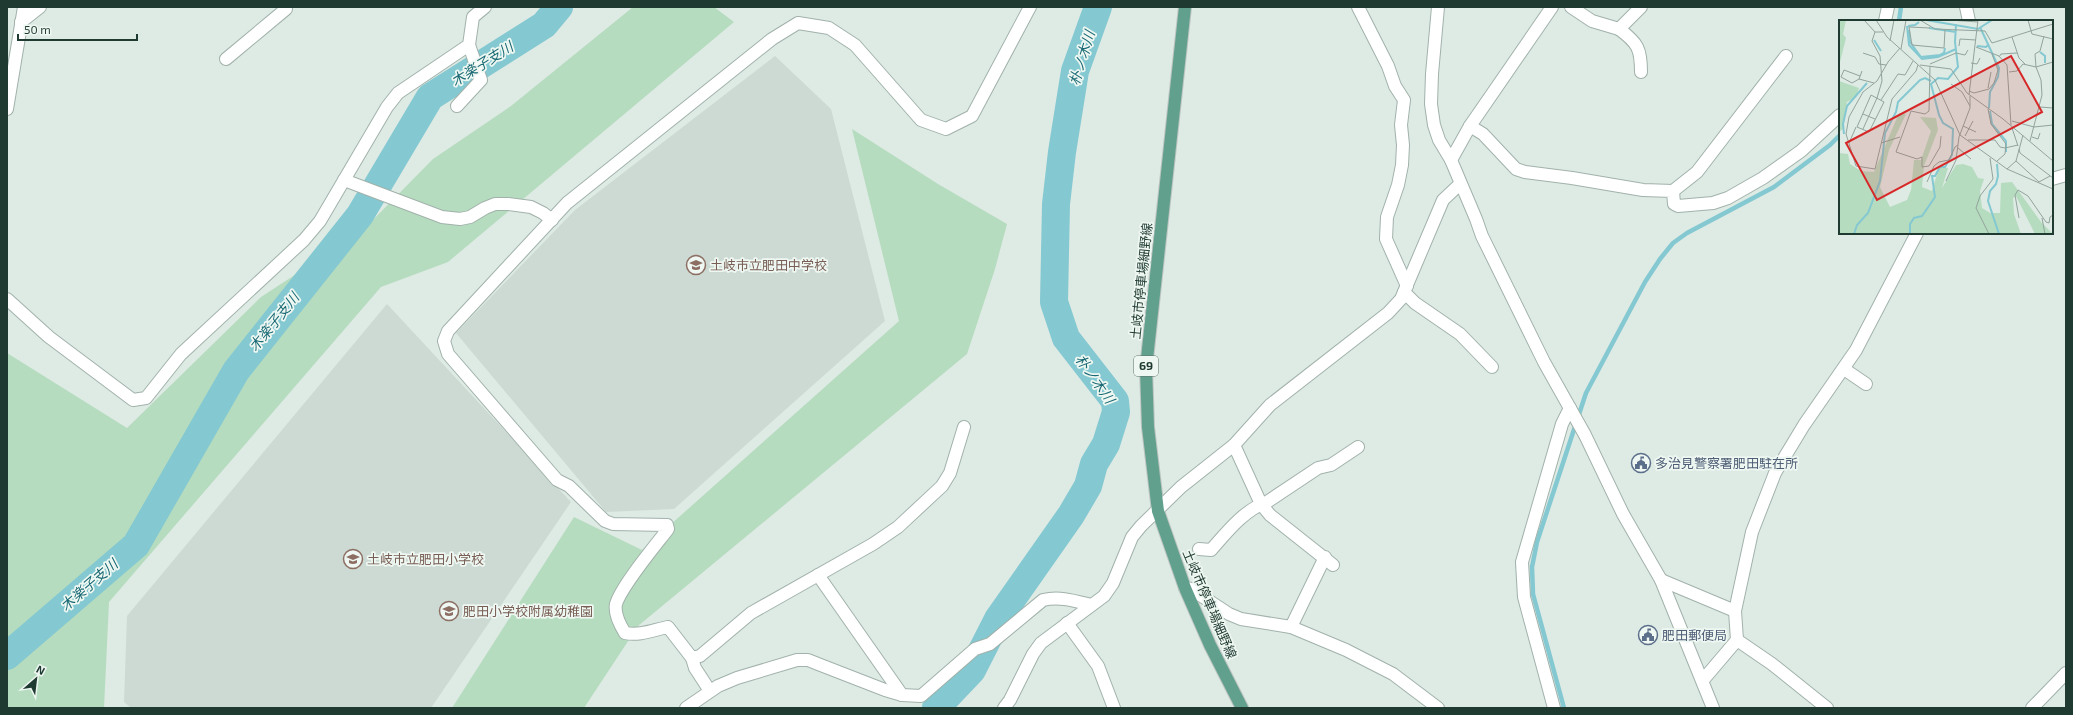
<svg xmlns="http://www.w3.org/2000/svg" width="2073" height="715" font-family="'Exo 2','Noto Sans JP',sans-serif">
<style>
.built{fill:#ccdad3}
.green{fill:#b6dcbf}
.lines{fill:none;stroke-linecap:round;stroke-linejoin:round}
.stream{stroke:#84c8d1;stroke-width:4.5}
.river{stroke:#84c8d1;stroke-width:28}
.minor-casing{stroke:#a1b2ab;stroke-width:14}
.major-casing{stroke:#bcc4c1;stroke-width:14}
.minor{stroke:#fff;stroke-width:12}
.major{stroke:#62a08e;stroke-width:12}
.labels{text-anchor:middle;stroke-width:3.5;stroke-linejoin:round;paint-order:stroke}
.shield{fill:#eef7f2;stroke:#5d736b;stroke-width:1}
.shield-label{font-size:12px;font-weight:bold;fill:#1f3a31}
.education-label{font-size:13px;fill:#785e54;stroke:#eef7f2;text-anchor:start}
.street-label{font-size:13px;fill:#1f3a31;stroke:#eef7f2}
.service-label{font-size:13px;fill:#4e5e75;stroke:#eef7f2;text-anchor:start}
.water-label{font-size:14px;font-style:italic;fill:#1a6a75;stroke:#eef7f2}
.inset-river{fill:none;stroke:#84c8d1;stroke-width:2}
.inset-road{fill:none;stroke:#92a49c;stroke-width:1}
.view{fill:#d62828;fill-opacity:0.15;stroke:#d62828;stroke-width:2}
.inset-edge{fill:none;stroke:#1f3a31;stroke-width:2}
</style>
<rect width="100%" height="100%" fill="#deeae4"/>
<g class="built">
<path d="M775 56 831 109 885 321 674 509 606 512 456 333 575 210Z"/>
<path d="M387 304 571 502 431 708H131L124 702 127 616Z"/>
</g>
<g class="green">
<path d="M633 7H714L734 22 448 262 381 287 109 602 104 708H7V353L127 428 261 297 362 231 433 159 511 106Z"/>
<path d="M852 129 938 184 1007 224 995 269 967 354 638 626 584 708H452L574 517 642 550 899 321Z"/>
</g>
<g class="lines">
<g class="stream">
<path d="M1899 21 1901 7"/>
<path d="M1564 708 1533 594 1532 567 1537 542 1586 393 1645 282 1660 259 1673 243 1687 233 1774 187 1830 145 1840 135"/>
</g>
<g class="river">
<path d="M7 656 136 545 236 371 360 215 430 97 544 25 559 7"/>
<path d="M936 708 972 670 998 619 1071 515 1088 486 1094 464 1106 444 1116 412 1115 401 1066 338 1054 302 1056 204 1062 152 1075 71 1098 7"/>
</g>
<g class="minor-casing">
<g id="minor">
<path d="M1358 7 1388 66 1395 86 1404 100 1401 125 1403 145 1402 165 1398 185 1387 217 1386 239 1407 286"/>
<path d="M1438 7 1432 74 1431 104 1434 125 1439 140 1451 160 1476 219 1482 236 1544 362 1585 435 1623 514 1661 580 1713 708"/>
<path d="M1571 7 1592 21 1619 29 1641 7"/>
<path d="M1966 7 1969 21"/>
<path d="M1885 21 1888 7"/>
<path d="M21 22 40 7"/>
<path d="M1619 29C1638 43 1641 49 1641 72"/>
<path d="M226 59 286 9"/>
<path d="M457 106 481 80 469 45"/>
<path d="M7 109 24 7"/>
<path d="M1470 126 1483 134 1516 169 1525 172 1572 178 1643 190 1673 191 1674 204 1678 206 1713 203 1728 198 1763 178 1801 151 1840 115"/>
<path d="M1451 160 1470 126 1552 7"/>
<path d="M2052 179 2066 175"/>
<path d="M344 180 442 217 460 219 470 217 485 208 495 204H508L531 207 543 213 552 220"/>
<path d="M1673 191 1697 172 1786 56"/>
<path d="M1404 292 1415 303 1460 334 1492 367"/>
<path d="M7 299 49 337 133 400 146 398 181 354 304 240 320 221 387 107 398 93 469 45 473 17 485 7"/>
<path d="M1844 369 1866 384"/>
<path d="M964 427 950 473 942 486 898 527 873 544 751 613 700 656 692 658 668 627C653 630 640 636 625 633 620 625 614 614 616 604 622 585 655 546 668 529L667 525 613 524 605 521 569 486 557 480 448 354 444 341 448 331 567 203 772 39 798 23 829 28 855 45 921 120 946 129 972 116 1030 7"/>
<path d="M1234 445 1261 504 1270 515 1333 565"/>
<path d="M1199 549 1211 550C1227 532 1244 510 1267 502L1318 468 1331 465 1358 447"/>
<path d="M818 575 902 695"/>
<path d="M1661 580 1735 611"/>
<path d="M1185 588 1191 589 1229 614 1241 619 1291 627 1346 650 1393 674 1438 708"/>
<path d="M1067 623 1098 666 1114 708"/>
<path d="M1291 627 1325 557"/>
<path d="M1737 640 1772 664 1827 708"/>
<path d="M692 658 695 668 710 691"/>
<path d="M1703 680 1737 640 1735 611 1752 532 1775 473 1804 425 1856 350 1917 233"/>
<path d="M686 708 718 686 737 678 797 660H808L818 664 885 690 902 695 921 696 975 649 990 644 1043 600C1060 596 1075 601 1091 605"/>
<path d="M1004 708 1010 700 1033 654 1041 643 1104 596 1113 583 1132 537 1141 526 1181 487 1234 445 1270 405 1388 313 1401 299 1443 200 1460 184"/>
<path d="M1554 708 1524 597 1522 562 1562 424 1570 408"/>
<path d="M2032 708 2066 673"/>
</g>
</g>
<g class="major-casing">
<path id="major" d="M1185 7 1146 368 1148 427 1158 511 1185 588 1210 645 1242 708"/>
</g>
<use href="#minor" class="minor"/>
<use href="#major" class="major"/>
</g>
<defs>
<g id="school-ring" transform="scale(1)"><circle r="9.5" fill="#eef7f2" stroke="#8d6e63" stroke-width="1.5"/><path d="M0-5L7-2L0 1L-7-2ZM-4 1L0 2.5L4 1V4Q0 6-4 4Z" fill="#8d6e63"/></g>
<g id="civic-ring" transform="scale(1)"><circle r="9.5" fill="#eef7f2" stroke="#5c6f8a" stroke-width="1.5"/><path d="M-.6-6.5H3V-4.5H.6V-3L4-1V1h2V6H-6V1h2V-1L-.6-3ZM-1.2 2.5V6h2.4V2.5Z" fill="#5c6f8a"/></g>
</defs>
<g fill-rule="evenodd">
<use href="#school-ring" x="696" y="265"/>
<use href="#civic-ring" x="1641" y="463"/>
<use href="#school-ring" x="353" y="559"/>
<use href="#school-ring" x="449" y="611"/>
<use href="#civic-ring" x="1648" y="635"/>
</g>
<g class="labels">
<rect class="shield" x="1134" y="356" width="24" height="20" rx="3"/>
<g class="shield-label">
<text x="1146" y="370">69</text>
</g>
<g class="education-label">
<text x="710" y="270">土岐市立肥田中学校</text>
<text x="367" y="564">土岐市立肥田小学校</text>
<text x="463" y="616">肥田小学校附属幼稚園</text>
</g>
<g class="street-label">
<text transform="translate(1141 281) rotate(-84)" y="5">土岐市停車場細野線</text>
<text transform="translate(1210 604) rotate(67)" y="5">土岐市停車場細野線</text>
</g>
<g class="service-label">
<text x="1655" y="468">多治見警察署肥田駐在所</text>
<text x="1662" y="640">肥田郵便局</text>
</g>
<g class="water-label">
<text transform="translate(1082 58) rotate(-73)" y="5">朴ノ木川</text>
<text transform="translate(482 64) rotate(-32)" y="5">木楽子支川</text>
<text transform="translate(274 322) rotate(-51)" y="5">木楽子支川</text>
<text transform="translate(1095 379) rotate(55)" y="5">朴ノ木川</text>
<text transform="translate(89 585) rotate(-41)" y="5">木楽子支川</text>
</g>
</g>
<g transform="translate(1839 20)">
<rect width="214" height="214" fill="#deeae4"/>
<path d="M0 0H7L4 14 7 18 0 46ZM0 61 20 68 17 77 8 82 4 109 0 112ZM60 93 67 94 50 130 41 167 51 187 68 180 72 170 75 140H82L92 111 81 97 97 98 99 110 85 146 83 167 93 171 100 147 109 148 103 168 117 145 124 144 133 147 139 158 145 159 141 171 143 188 151 193H161L162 163 173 162 202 202 214 214H196L177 176 174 178 175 194 182 214H0V133L9 134 11 144 22 151 35 152Z" fill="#b6dcbf"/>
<path class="inset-river" d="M87 0 139 9 153 0M68 6 70 25 83 39 99 37 117 29M69 6 76 5 80 2M141 7 160 48 159 57 151 72 150 88M90 8 117 12M70 10 71 22 82 37 101 35 105 33 106 28M35 20 42 31M138 26 147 27 150 24M201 32 206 36V43M151 91 153 104 167 121V132M5 114 4 104 8 86 28 63M158 144 159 156 157 164 151 171 149 181 160 214M15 214 18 205 29 193 41 161 46 113 57 92 59 82 81 60 86 58 92 61M71 214V204L75 198 83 196 96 177 93 156H96L101 147H106L113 135 114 109 104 103 100 95 92 64 99 58 109 59 119 47 116 22 117 4"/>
<path class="inset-road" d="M25 0 36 12H44M37 0 48 17 96 60 121 115 168 149 214 169M81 0 96 9 146 11 153 23 214 4M110 0 139 2M189 0 193 14 214 19M91 8 70 7 73 25 105 28 106 10M173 17 180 38 186 44M51 21 55 0M120 26 121 19 137 20M137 27 160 36 168 45 172 105M61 28 49 42 38 61 24 72 10 97 7 114 17 146 36 149 53 79 77 51 79 45M62 29 67 0M24 33 36 37 40 44 47 45M160 37 162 34 178 33M132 43 138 44 141 38M91 44 117 33 126 35 129 30M81 45 112 49 128 73 164 99 214 141M91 46 90 91 86 94 72 91 57 132 78 139 83 137V147L90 146 101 127 102 116M197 47 196 34 201 31 205 16M23 51 20 59 35 63M170 52 178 51 184 44 197 47 214 42M20 59 13 63 2 57 5 50 21 56M112 64 123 72 131 86M149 68 152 52M130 71 135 73 150 69 155 63 159 50 153 34M32 75 45 82 30 112 18 107ZM130 75 139 0M42 80 59 54 66 55 74 41M201 87 214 88M149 89 152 104 167 124 166 134 158 141M24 94 36 99M173 101 195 107 214 105M124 106 137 112M173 108 179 126M24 109 38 78 43 61 41 36 33 21 36 12M184 115 177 141 200 162M126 116 134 101M193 117 199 119 201 113M129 120H156L161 127 166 128 179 125M191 121 203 75 202 60 197 47M10 123 17 107M42 123 61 117M119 128 132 139M180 129 181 133 214 158M168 149 177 141M107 161 117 140 120 117 131 88V76M88 162 95 146 100 142 110 140 116 127 119 125M200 162 211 156M180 198 176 175 179 170 189 176 207 202 210 203 211 197 214 195M203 198 206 214M150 214 137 188 141 176 154 159 151 138"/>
<path class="view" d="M172 36 203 92 38 180 7 123Z"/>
<rect width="214" height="214" class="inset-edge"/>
</g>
<rect width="2073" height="715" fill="none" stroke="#1f3a31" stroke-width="16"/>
<g transform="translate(36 679) rotate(28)" stroke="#eef7f2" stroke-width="3" paint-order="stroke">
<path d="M0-3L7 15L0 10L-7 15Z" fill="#1f3a31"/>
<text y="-6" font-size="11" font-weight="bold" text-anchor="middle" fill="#1f3a31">N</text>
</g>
<path d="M18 34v6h119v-6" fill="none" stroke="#1f3a31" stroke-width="2"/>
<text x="24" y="34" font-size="12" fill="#1f3a31" stroke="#eef7f2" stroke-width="3" paint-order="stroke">50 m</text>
</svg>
